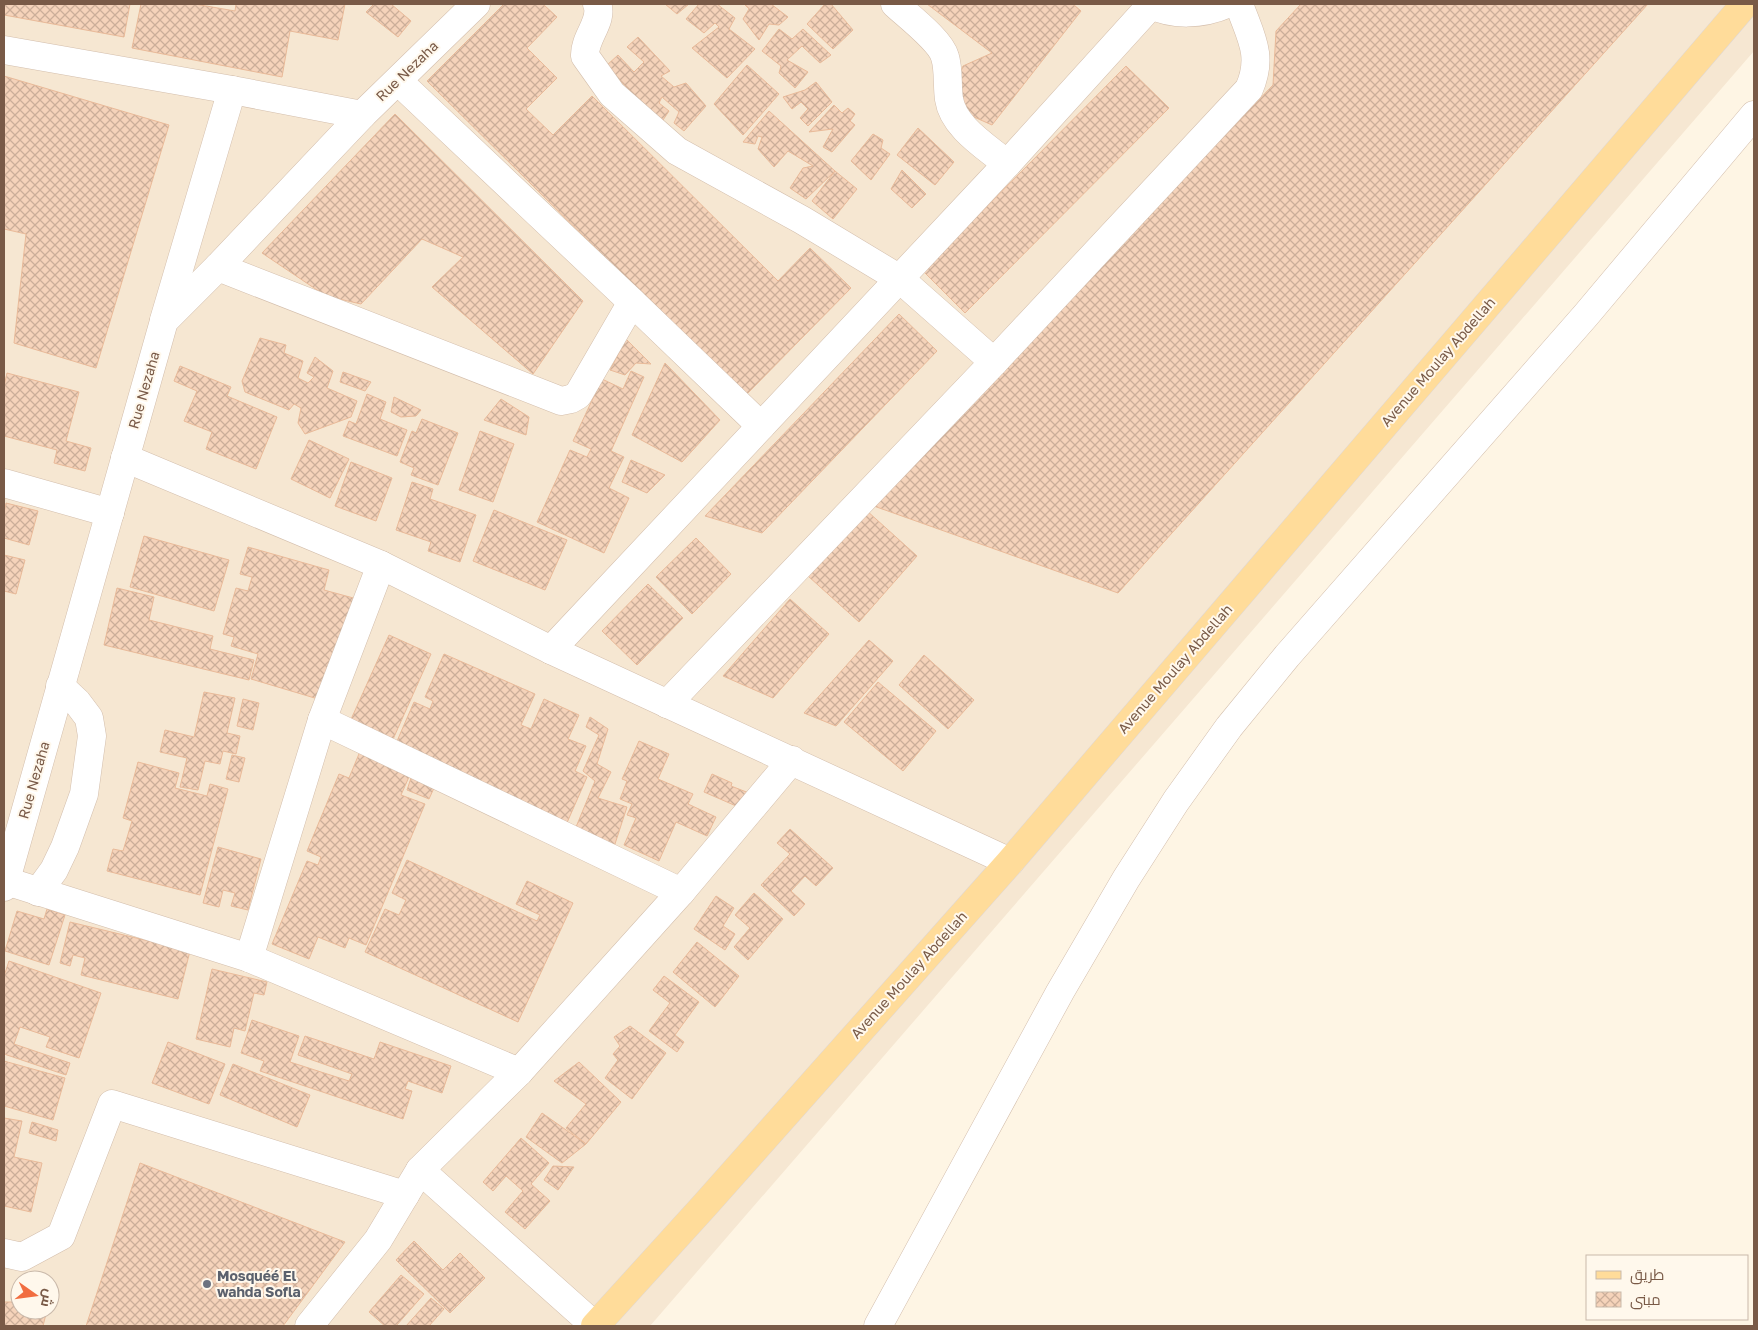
<svg xmlns="http://www.w3.org/2000/svg" width="1758" height="1330" font-family="'Golos Text',Cairo,sans-serif">
<style>
.residential{fill:#f6e7d2;fill-rule:evenodd}
.building{fill:url(#building-cross-hatch);stroke:#e9ba99}
.lines{fill:none;stroke-linecap:round;stroke-linejoin:round}
.minor-casing{stroke:#d3beac;stroke-width:29}
.major-casing{stroke:#dfd7d3;stroke-width:29}
.minor{stroke:#fff;stroke-width:28}
.major{stroke:#ffdc9a;stroke-width:28}
.worship-dot{fill:#6b7280;stroke:#fff8ec;stroke-width:2}
.labels{text-anchor:middle;stroke-width:4;stroke-linejoin:round;paint-order:stroke}
.street-label{font-size:14px;fill:#795a47;stroke:#fff8ec}
.worship-label{font-size:14px;font-weight:bold;fill:#5b616d;stroke:#fff8ec;text-anchor:start}
</style>
<defs>
<pattern id="building-cross-hatch" width="8" height="8" patternUnits="userSpaceOnUse" patternTransform="scale(1.25)"><rect width="8" height="8" fill="#f5d3ba"/><path d="M0 0l8 8M0 8l8-8" fill="none" stroke="#cbae99"/></pattern>
</defs>
<rect width="100%" height="100%" fill="#fef5e4"/>
<path class="residential" d="M4 4H1754V51L650 1326H4ZM20 1280H50V1310H20Z"/>
<g class="building">
<path d="M4 4H130L124 37 4 15Z"/>
<path d="M141 4H195L235 11 236 4H345L338 40 290 31 282 77 132 48Z"/>
<path d="M374 4H391L411 21 398 37 366 12Z"/>
<path d="M504 4H543L557 17 527 48 557 78 526 109 553 135 592 96 778 281 810 248 851 288 745 396 427 81Z"/>
<path d="M665 4H689L677 14Z"/>
<path d="M699 4H717L735 18 729 29 755 49 727 78 692 48 719 27 715 23 704 33 686 19Z"/>
<path d="M744 4H771L788 17 779 25 769 24 759 40 743 19 749 9Z"/>
<path d="M825 4H831L853 30 833 49 807 24Z"/>
<path d="M927 4H1073L1081 11 992 125 965 113 955 88 963 66 992 53Z"/>
<path d="M1301 4H1648L1118 593 871 505 1273 85 1276 31Z"/>
<path d="M779 29 792 39 803 29 831 55 820 63 802 46 787 60 808 72 795 88 779 73 781 66 762 51Z"/>
<path d="M638 37 670 71 661 76 674 87 686 83 706 106 684 131 674 123 679 112 662 97 659 103 669 111 661 123 606 66 618 55 634 72 644 62 627 47Z"/>
<path d="M747 65 779 94 743 135 714 104Z"/>
<path d="M1126 66 1169 108 965 313 923 271Z"/>
<path d="M4 76 169 125 96 368 14 343 26 234 4 229Z"/>
<path d="M816 82 832 102 808 126 800 118 808 109 801 102 792 109 783 97 805 90Z"/>
<path d="M834 105 842 113 848 108 855 114 850 121 855 125 832 152 823 147 833 129 809 132Z"/>
<path d="M769 111 835 171 806 199 790 188 803 168 813 166 788 151 774 167 758 149 762 137 758 136 755 144 743 142Z"/>
<path d="M395 114 583 301 533 374 432 287 463 257 422 239 361 304 326 296 262 253Z"/>
<path d="M918 128 954 162 935 185 897 155Z"/>
<path d="M873 134 883 140 881 148 890 154 871 180 851 161Z"/>
<path d="M902 170 926 194 912 208 891 189Z"/>
<path d="M835 171 857 189 833 219 812 201Z"/>
<path d="M899 314 937 351 762 533 705 516Z"/>
<path d="M260 338 286 345 284 353 303 361 298 378 308 383 314 377 307 373 315 357 333 371 327 388 357 401 351 417 305 434 298 423 301 408 294 404 289 410 245 392 242 381Z"/>
<path d="M626 339 651 364 636 363 625 375 610 370Z"/>
<path d="M665 363 720 420 682 462 632 435Z"/>
<path d="M180 366 231 387 227 396 277 417 256 469 206 449 212 432 184 421 197 391 174 381Z"/>
<path d="M631 371 644 377 611 451 624 457 609 488 629 498 604 553 537 522 570 450 587 457 591 449 573 441 602 379 623 389Z"/>
<path d="M343 372 371 382 365 391 340 382Z"/>
<path d="M7 373 79 392 66 441 91 448 85 471 54 463 57 450 4 436V386Z"/>
<path d="M367 394 386 402 380 419 407 430 397 456 343 436 349 421 356 424Z"/>
<path d="M394 397 421 410 416 416 401 417 391 412Z"/>
<path d="M501 399 529 417 526 435 484 420Z"/>
<path d="M422 419 458 433 438 485 411 475 414 468 400 462 412 431 416 433Z"/>
<path d="M480 431 514 444 493 502 459 490Z"/>
<path d="M309 440 349 459 330 498 291 479Z"/>
<path d="M631 460 665 475 647 493 622 482Z"/>
<path d="M351 462 392 478 376 521 335 506Z"/>
<path d="M412 482 433 489 430 499 476 515 460 562 428 551 431 542 396 530Z"/>
<path d="M6 503 38 511 29 545 4 538V513Z"/>
<path d="M494 510 567 540 545 590 473 561Z"/>
<path d="M866 510 917 556 859 622 808 576Z"/>
<path d="M144 536 229 560 214 611 130 587Z"/>
<path d="M696 538 731 574 692 614 656 577Z"/>
<path d="M248 547 329 570 324 590 357 599 318 699 251 679 258 654 231 646 234 637 223 634 236 588 248 591 252 577 240 574Z"/>
<path d="M4 555 25 560 16 594 4 591Z"/>
<path d="M648 584 683 618 637 665 602 631Z"/>
<path d="M117 588 154 597 149 620 213 636 210 649 254 660 249 680 104 645Z"/>
<path d="M790 599 829 634 773 698 723 676Z"/>
<path d="M389 635 431 654 390 746 348 726Z"/>
<path d="M869 640 893 661 836 726 804 713Z"/>
<path d="M444 654 535 694 521 725 531 729 544 699 579 715 568 739 586 746 575 771 587 777 566 825 394 748 414 702 430 709 433 701 425 697Z"/>
<path d="M924 655 974 700 948 729 899 685Z"/>
<path d="M878 682 936 731 903 771 844 722Z"/>
<path d="M204 692 235 698 227 733 240 736 236 754 223 751 220 764 205 761 198 790 180 787 187 758 160 752 165 730 194 737Z"/>
<path d="M243 699 259 703 253 730 237 726Z"/>
<path d="M590 717 608 729 597 764 611 772 598 798 627 807 613 850 576 827 595 781 583 771 599 735 586 727Z"/>
<path d="M639 741 669 754 658 779 693 794 688 804 716 817 707 836 676 822 659 861 624 845 636 818 627 815 632 804 620 799 627 781 622 779Z"/>
<path d="M361 749 412 770 401 795 425 804 366 945 349 938 345 948 318 937 309 959 272 944 307 861 318 865 321 857 307 851 339 774 349 778Z"/>
<path d="M232 755 245 758 239 782 226 779Z"/>
<path d="M138 762 179 773 175 788 207 796 210 784 228 789 200 895 107 871 113 849 123 851 132 821 123 818Z"/>
<path d="M712 774 732 783 731 786 749 793 743 809 704 792Z"/>
<path d="M411 778 434 788 429 799 407 790Z"/>
<path d="M790 829 833 868 816 886 805 876 791 891 805 904 794 916 761 885 790 854 777 843Z"/>
<path d="M218 847 261 859 248 910 231 906 235 893 223 890 219 907 203 903Z"/>
<path d="M407 860 537 921 540 915 516 904 527 881 573 903 518 1022 365 952 385 909 399 915 406 900 392 893Z"/>
<path d="M754 893 783 919 748 960 734 947 750 928 735 915Z"/>
<path d="M716 896 734 908 723 926 735 934 725 950 694 929Z"/>
<path d="M47 909 65 915 49 965 5 951 17 911 44 919Z"/>
<path d="M70 922 190 951 178 999 81 975 85 958 73 955 70 966 60 963Z"/>
<path d="M697 942 739 976 715 1007 673 972Z"/>
<path d="M9 961 101 993 79 1058 46 1047 50 1037 20 1027 14 1044 70 1063 66 1075 4 1054V976Z"/>
<path d="M212 969 267 982 264 995 254 993 245 1031 234 1028 230 1047 196 1039Z"/>
<path d="M664 976 699 1002 675 1035 684 1042 677 1052 649 1031 670 1003 653 990Z"/>
<path d="M252 1020 299 1036 290 1062 349 1081 352 1074 298 1055 305 1036 374 1059 380 1042 451 1066 442 1093 408 1081 405 1089 412 1091 403 1119 260 1071 264 1061 241 1053Z"/>
<path d="M630 1026 666 1053 632 1099 605 1078 618 1060 613 1054 620 1046 614 1037Z"/>
<path d="M168 1042 225 1064 209 1104 152 1083Z"/>
<path d="M4 1061 65 1078 53 1120 4 1106Z"/>
<path d="M579 1062 621 1102 586 1144 566 1128 586 1104 554 1081Z"/>
<path d="M233 1064 310 1095 297 1127 220 1095Z"/>
<path d="M542 1113 586 1144 562 1163 526 1137Z"/>
<path d="M4 1118 22 1121 14 1157 42 1163 31 1212 4 1206Z"/>
<path d="M32 1122 58 1130 56 1141 29 1133Z"/>
<path d="M521 1138 549 1163 531 1184 550 1201 525 1229 505 1212 523 1191 506 1176 493 1191 483 1182Z"/>
<path d="M140 1163 345 1242 283 1326H86Z"/>
<path d="M553 1166 574 1167 558 1190 544 1180Z"/>
<path d="M414 1241 443 1270 460 1253 485 1278 450 1313 396 1260Z"/>
<path d="M401 1275 424 1294 396 1326H385L369 1312Z"/>
<path d="M431 1298 444 1309 429 1326H406Z"/>
<path d="M4 1302H20V1310H47L43 1326H4Z"/>
</g>
<g class="lines">
<g class="minor-casing">
<g id="minor">
<path d="M597 4C604 21 584 37 585 56L612 94 677 151 802 220 900 279 994 362"/>
<path d="M895 4C908 16 941 41 945 57 949 70 947 86 949 99 953 127 987 147 1007 164"/>
<path d="M1148 4C1173 16 1202 15 1227 4"/>
<path d="M4 50 232 90 362 115"/>
<path d="M398 81 632 302 761 426"/>
<path d="M218 267 561 401 571 399 578 395 632 302"/>
<path d="M164 320 232 90"/>
<path d="M125 458 381 565 551 650 1010 862"/>
<path d="M4 483 110 513"/>
<path d="M551 650 1007 164 1151 5"/>
<path d="M667 704 994 362 1249 89C1264 55 1250 36 1239 4"/>
<path d="M322 720 681 892"/>
<path d="M6 881 249 958 519 1072"/>
<path d="M4 887 164 321 218 267 362 115 476 4"/>
<path d="M38 892 54 870 65 847 84 794 92 736 89 718 77 702 60 686"/>
<path d="M249 958 322 720 381 565"/>
<path d="M420 1170 595 1326"/>
<path d="M4 1253 22 1257 61 1236 112 1104 405 1195"/>
<path d="M309 1326 378 1240 420 1170 519 1072 681 892 792 760"/>
<path d="M878 1326 1060 992 1126 879 1176 801 1229 727 1287 656 1586 315 1754 115"/>
</g>
</g>
<g class="major-casing">
<path id="major" d="M595 1326 705 1205 1010 862 1745 4"/>
</g>
<use href="#minor" class="minor"/>
<use href="#major" class="major"/>
</g>
<circle class="worship-dot" cx="207" cy="1284" r="5"/>
<g class="labels">
<g class="street-label">
<text transform="translate(407 71) rotate(-44)" y="5">Rue Nezaha</text>
<text transform="translate(1438 362) rotate(-49)" y="5">Avenue Moulay Abdellah</text>
<text transform="translate(144 390) rotate(-74)" y="5">Rue Nezaha</text>
<text transform="translate(1175 669) rotate(-49)" y="5">Avenue Moulay Abdellah</text>
<text transform="translate(34 780) rotate(-74)" y="5">Rue Nezaha</text>
<text transform="translate(909 975) rotate(-48)" y="5">Avenue Moulay Abdellah</text>
</g>
<g class="worship-label">
<text x="217" y="1281">Mosquéé El<tspan x="217" dy="16">wahda Sofla</tspan></text>
</g>
</g>
<rect width="1758" height="1330" fill="none" stroke="#795a47" stroke-width="10"/>
<rect x="1586" y="1255" width="162" height="65" fill="#fff8ec" stroke="#c9b9aa"/>
<rect x="1596" y="1271" width="25" height="8" fill="#ffdc9a" stroke="#c9b9aa"/>
<text x="1630" y="1280" font-size="15" fill="#795a47">طريق</text>
<rect x="1596" y="1292" width="25" height="15" fill="url(#building-cross-hatch)" stroke="#c9b9aa"/>
<text x="1630" y="1305" font-size="15" fill="#795a47">مبنى</text>
<g transform="translate(35 1295) rotate(104)"><circle r="24" fill="#fff8ec" stroke="#c9b9aa"/>
<path d="M0-4L9 19L0 12L-9 19Z" fill="#f16d40"/>
<text y="-8" font-size="14" font-weight="bold" text-anchor="middle" fill="#795a47">ش</text>
</g>
</svg>
